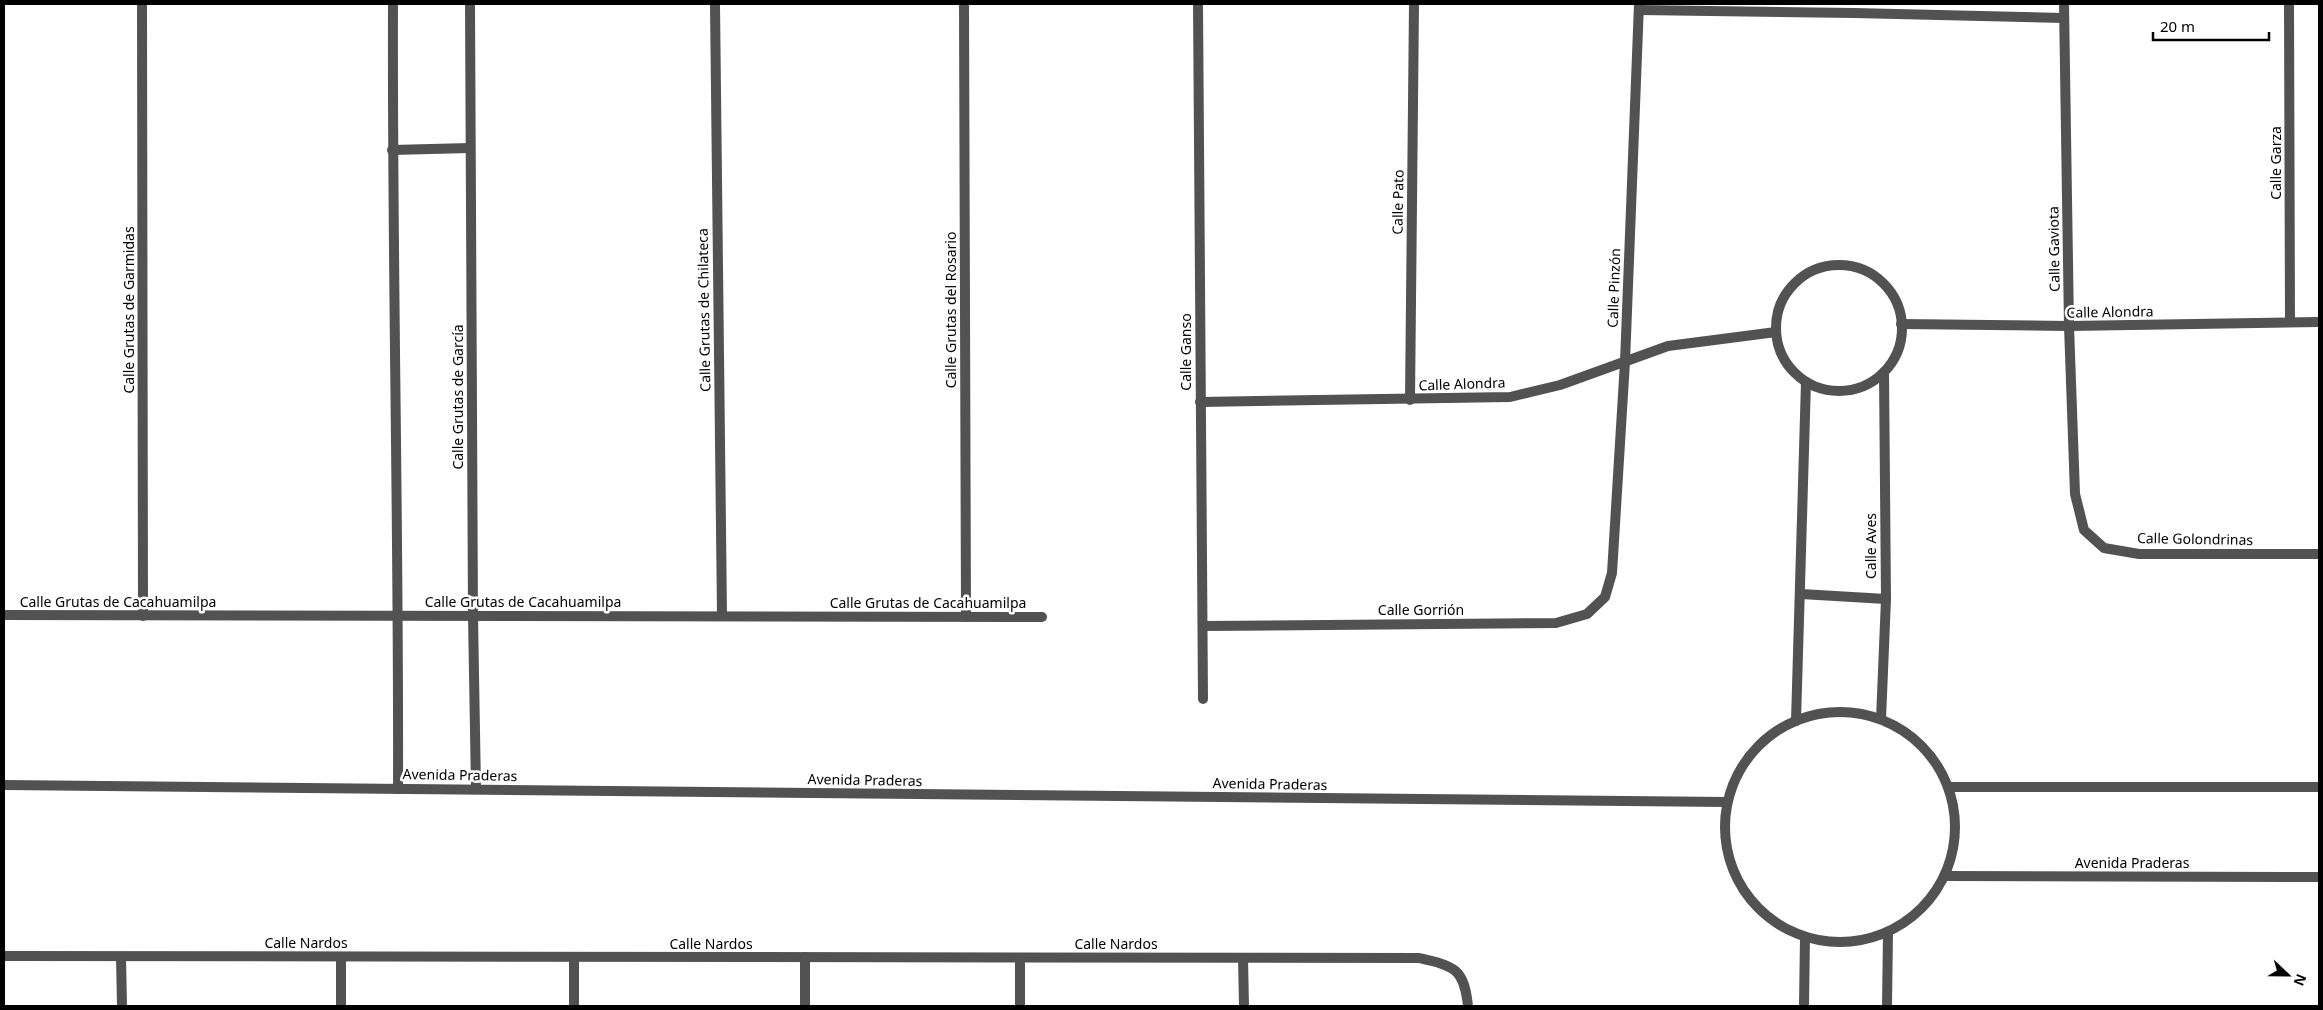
<svg xmlns="http://www.w3.org/2000/svg" width="2323" height="1010" font-family="'Noto Sans',sans-serif">
<style>
.lines{fill:none;stroke-linecap:round;stroke-linejoin:round}
.minor{stroke:#525252;stroke-width:10}
.tertiary{stroke:#525252;stroke-width:10}
.labels{text-anchor:middle;stroke-width:5;stroke-linejoin:round;paint-order:stroke}
.street-label{font-size:14px;fill:#000;stroke:#fff}
</style>
<rect width="100%" height="100%" fill="#fff"/>
<g class="lines">
<g class="minor">
<path d="M142 4 143 616"/>
<path d="M393 4C392 265 399 527 398 789"/>
<path d="M470 4 473 616 476 789"/>
<path d="M715 4 722 616"/>
<path d="M964 4 966 617"/>
<path d="M1198 4 1203 699"/>
<path d="M2064 4 2069 326 2075 494 2084 530 2104 548 2139 554H2319"/>
<path d="M2289 4 2290 322"/>
<path d="M1639 10 1854 13 2064 18"/>
<path d="M392 150 470 148"/>
<circle cx="1839" cy="328" r="63"/>
<path d="M1901 324 2069 326 2319 322"/>
<path d="M1410 400 1414 4"/>
<path d="M1200 402 1510 397 1560 385 1668 346 1776 332"/>
<path d="M1801 594 1886 599"/>
<path d="M4 615 1042 617"/>
<path d="M1204 626 1556 623 1587 614 1605 597 1612 573 1625 362 1639 4"/>
<path d="M1881 719 1886 599 1884 372"/>
<path d="M1796 721 1806 382"/>
<path d="M4 785 1726 802"/>
<path d="M4 956 1419 958C1454 966 1464 968 1468 1006"/>
<path d="M121 957 122 1006"/>
<path d="M341 957V1006"/>
<path d="M574 957V1006"/>
<path d="M1243 958 1244 1006"/>
<path d="M805 1006V957"/>
<path d="M1020 1006V958"/>
</g>
<g class="tertiary">
<circle cx="1840" cy="827" r="115"/>
<path d="M1949 787H2319"/>
<path d="M1945 876 2319 877"/>
<path d="M1804 1006 1805 937"/>
<path d="M1887 1006 1888 932"/>
</g>
</g>
<g class="labels">
<g class="street-label">
<text transform="translate(2276 163) rotate(-90)" y="5">Calle Garza</text>
<text transform="translate(1398 202) rotate(-89)" y="5">Calle Pato</text>
<text transform="translate(2054 249) rotate(-91)" y="5">Calle Gaviota</text>
<text transform="translate(1614 288) rotate(-88)" y="5">Calle Pinzón</text>
<text transform="translate(129 310) rotate(-90)" y="5">Calle Grutas de Garmidas</text>
<text transform="translate(704 310) rotate(-91)" y="5">Calle Grutas de Chilateca</text>
<text transform="translate(951 310) rotate(-90)" y="5">Calle Grutas del Rosario</text>
<text transform="translate(2110 312) rotate(-1)" y="5">Calle Alondra</text>
<text transform="translate(1186 352) rotate(-90)" y="5">Calle Ganso</text>
<text transform="translate(1462 384) rotate(-2)" y="5">Calle Alondra</text>
<text transform="translate(458 397) rotate(-90)" y="5">Calle Grutas de García</text>
<text transform="translate(2195 539) rotate(1)" y="5">Calle Golondrinas</text>
<text transform="translate(1871 546) rotate(-90)" y="5">Calle Aves</text>
<text x="118" y="607">Calle Grutas de Cacahuamilpa</text>
<text x="523" y="607">Calle Grutas de Cacahuamilpa</text>
<text x="928" y="608">Calle Grutas de Cacahuamilpa</text>
<text x="1421" y="615">Calle Gorrión</text>
<text transform="translate(460 775) rotate(1)" y="5">Avenida Praderas</text>
<text transform="translate(865 780) rotate(1)" y="5">Avenida Praderas</text>
<text transform="translate(1270 784) rotate(1)" y="5">Avenida Praderas</text>
<text x="2132" y="868">Avenida Praderas</text>
<text x="306" y="948">Calle Nardos</text>
<text x="711" y="949">Calle Nardos</text>
<text x="1116" y="949">Calle Nardos</text>
</g>
</g>
<rect width="2323" height="1010" fill="none" stroke="#000000" stroke-width="10"/>
<g transform="translate(2288 975) rotate(112)" stroke="#ffffff" stroke-width="4" paint-order="stroke">
<path d="M0-4L9 19L0 12L-9 19Z" fill="#000000"/>
<text y="-8" font-size="14" font-weight="bold" text-anchor="middle" fill="#000000">N</text>
</g>
<path d="M2153 32v8h116v-8" fill="none" stroke="#000000" stroke-width="2.5"/>
<text x="2160" y="32" font-size="15" fill="#000000" stroke="#ffffff" stroke-width="4" paint-order="stroke">20 m</text>
</svg>
